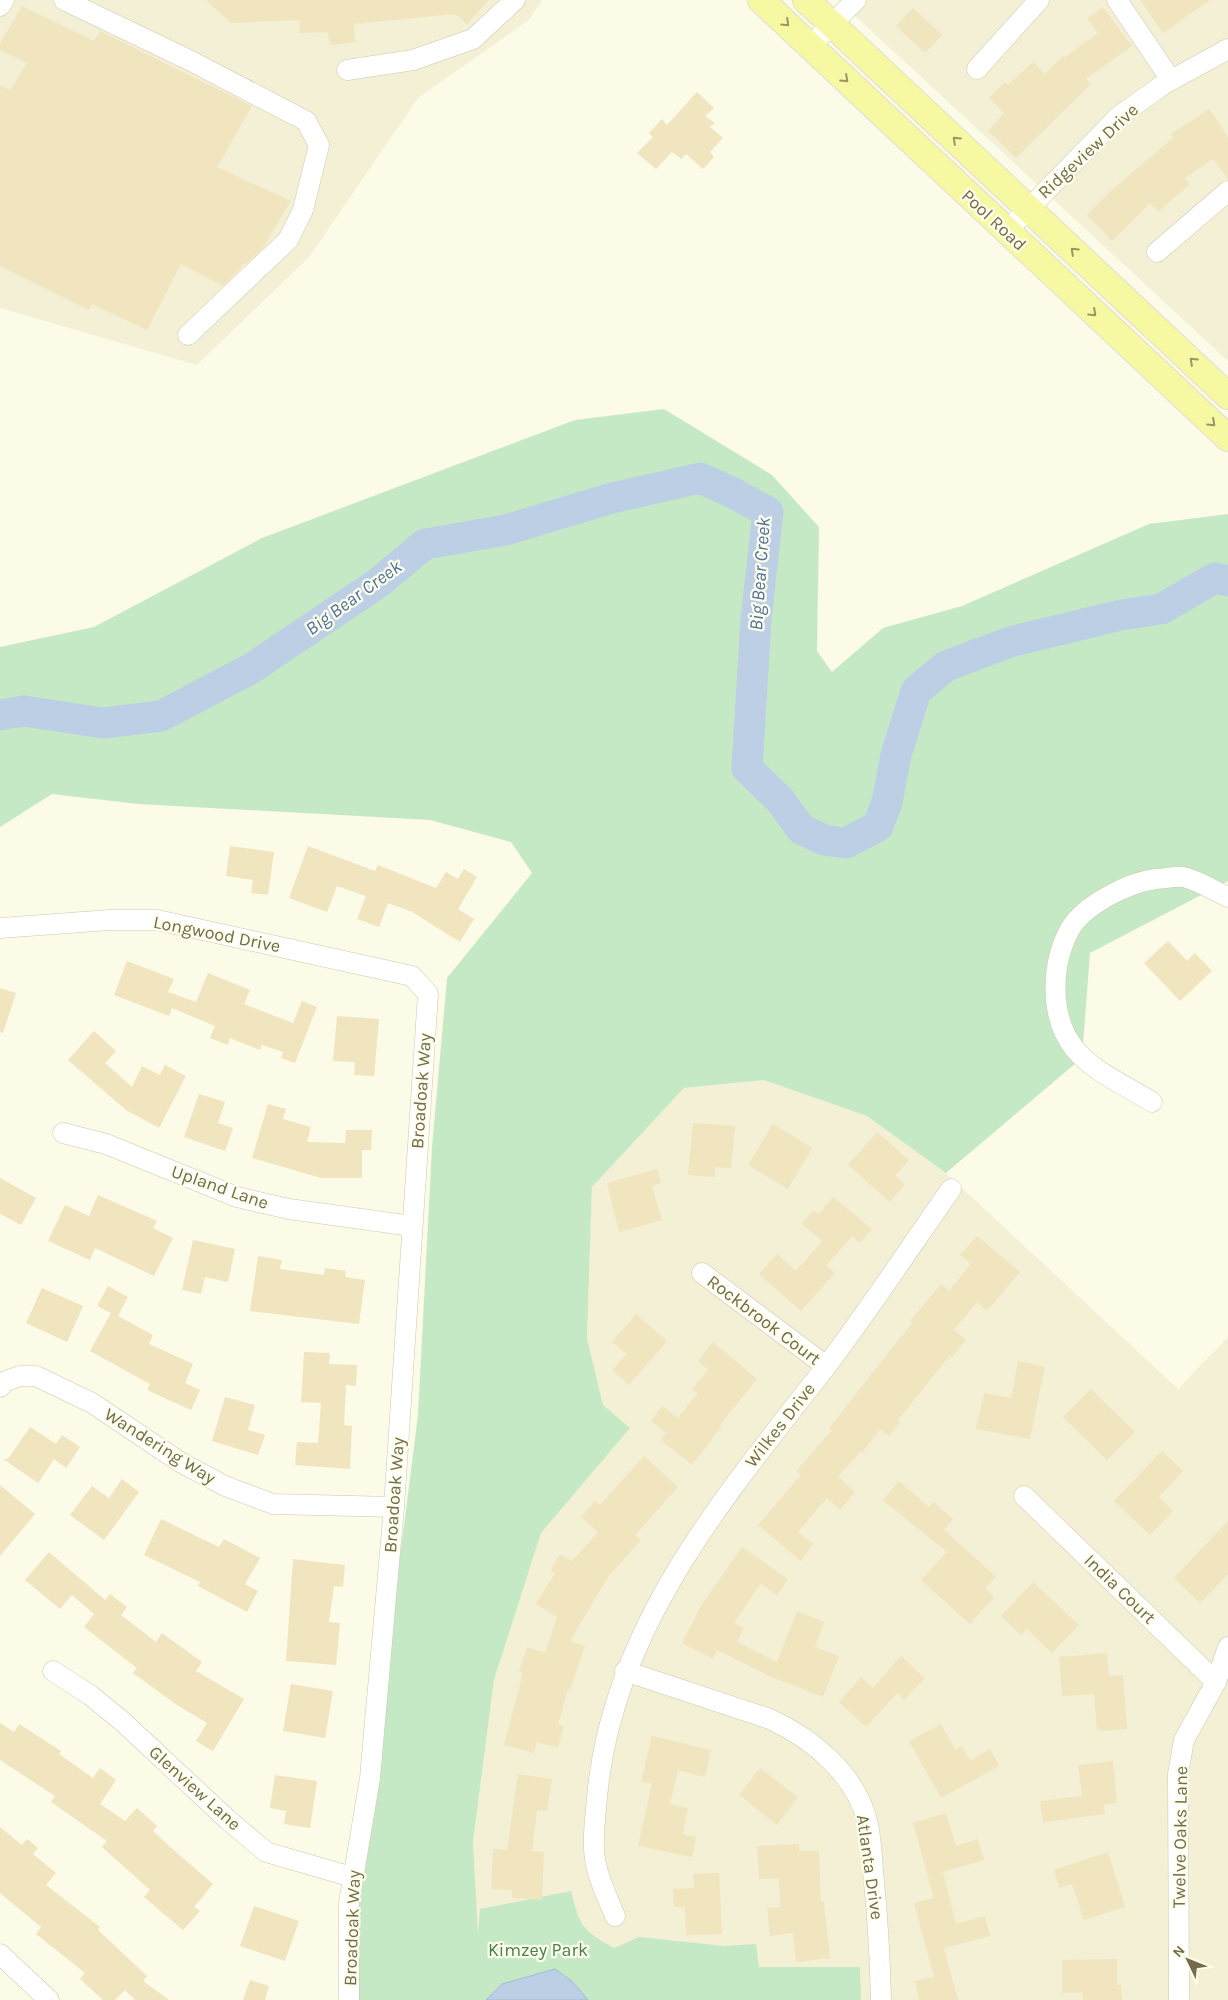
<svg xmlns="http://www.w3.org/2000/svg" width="1228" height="2000" font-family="Karla,sans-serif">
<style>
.residential{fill:#f3f0d5}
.green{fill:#c6e9c5}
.water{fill:#bccfe5;stroke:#a2bad6}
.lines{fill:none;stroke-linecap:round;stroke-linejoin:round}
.river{stroke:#bccfe5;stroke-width:31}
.building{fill:#f0e5bf}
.minor-casing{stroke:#cdc7ad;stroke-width:21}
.major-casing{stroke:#e0ded8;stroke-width:28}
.minor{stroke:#fff;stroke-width:20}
.major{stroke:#f7f8a2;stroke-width:26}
.oneway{stroke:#9b9566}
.labels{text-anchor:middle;stroke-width:4.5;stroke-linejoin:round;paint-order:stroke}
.street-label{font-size:18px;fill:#746a4c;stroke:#fefeed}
.park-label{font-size:18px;fill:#47804c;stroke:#fefeed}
.water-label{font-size:19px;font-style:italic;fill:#50729c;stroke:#fefeed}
</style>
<rect width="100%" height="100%" fill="#fcfbe7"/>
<g class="residential">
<path d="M0 0H542L529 20 418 98 309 257 197 365 0 308Z"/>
<path d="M838 0H1228V361Z"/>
<path d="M764 1080 868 1116 946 1173 1178 1389 1228 1337V2000H353L478 1942 473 1842 494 1680 541 1533 629 1428 603 1405 587 1338 592 1187 684 1088Z"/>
</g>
<path class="green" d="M664 409 772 475 819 527 817 651 832 672 883 628 962 606 1149 524 1228 514V881L1090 953 1082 1058 946 1173 867 1116 764 1080 684 1088 592 1187 587 1338 603 1405 630 1428 541 1533 494 1680 473 1842 478 1934 480 1909 571 1891C580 1927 582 1930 614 1948L639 1937 724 1946 756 1944 759 1967H860L861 2000H353L350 1950 418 1415 432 1147 447 978 532 873 511 842 430 820 138 804 52 794 0 827V647L94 627 262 538 575 420Z"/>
<path class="water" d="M555 1969 573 1982 588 2000H486L502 1984Z"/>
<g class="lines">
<path class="river" d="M0 715 24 711 103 723 161 716 252 668 378 583 425 544 506 530 612 498 700 478 731 492 768 512 756 619 747 768 780 800 801 829 824 840 846 843 878 826 887 802 896 755 916 691 946 666 1010 642 1121 615 1161 609 1215 578 1228 581"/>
</g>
<g class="building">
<path d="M206 0H489L467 24 455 14 354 24 355 42 330 45 328 32 299 33 300 20 231 23Z"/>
<path d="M1140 0H1210L1163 33Z"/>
<path d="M22 6 94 41 100 31 252 106 217 167 291 201 262 249 246 264 243 263 241 268 223 286 181 264 147 330 92 304 89 310 0 266V85L10 90 27 63 0 50V43Z"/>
<path d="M1103 7 1132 46 1086 79 1091 84 1016 158 988 131 1004 113 989 98 1005 82 1008 85 1033 62 1045 74 1063 56 1065 57 1098 33 1087 19Z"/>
<path d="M913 8 942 35 925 53 896 26Z"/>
<path d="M697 92 714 108 705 116 715 123 710 127 723 138 710 152 714 157 703 169 686 154 681 159 672 152 656 169 637 153 653 137 649 133 662 119 667 125Z"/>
<path d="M1209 109 1228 137V179L1213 159 1185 178 1190 184 1158 212 1150 203 1112 241 1087 215 1115 187 1173 138 1171 134Z"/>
<path d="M230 846 274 852 268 895 251 893 253 880 226 876Z"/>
<path d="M308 846 375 871 378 865 436 888 446 872 458 879 464 869 477 877 458 909 474 919 460 942 412 912 388 903 379 927 357 919 366 896 337 886 327 912 289 898Z"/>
<path d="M1168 941 1187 961 1195 953 1212 971 1180 1001 1144 963Z"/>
<path d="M127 961 174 979 168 992 196 1002 208 973 250 990 244 1004 293 1023 302 1001 317 1007 295 1063 281 1058 283 1052 262 1045 260 1050 230 1038 228 1045 210 1038 215 1026 172 1008 169 1016 114 995Z"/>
<path d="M0 988 16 993 3 1033 0 1032Z"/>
<path d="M337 1016 379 1019 374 1076 354 1075 355 1062 333 1061Z"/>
<path d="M94 1031 116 1051 105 1063 132 1087 142 1066 160 1075 165 1065 186 1076 159 1128 126 1110 68 1060Z"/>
<path d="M199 1094 225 1102 218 1123 233 1128 225 1151 184 1137Z"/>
<path d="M268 1104 286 1109 283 1119 311 1127 307 1142 345 1143 346 1130H372L371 1150H362V1178H321L252 1158Z"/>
<path d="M693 1123 735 1126 731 1168 715 1167V1177L688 1175Z"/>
<path d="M773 1124 812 1148 788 1189 748 1165Z"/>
<path d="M877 1132 909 1160 895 1176 905 1184 890 1202 848 1165Z"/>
<path d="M657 1169 661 1183 652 1186 662 1220 619 1232 607 1183Z"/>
<path d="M0 1178 36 1198 21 1225 0 1214Z"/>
<path d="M98 1195 157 1221 153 1228 173 1238 154 1276 95 1248 90 1260 48 1241 65 1205 89 1216Z"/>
<path d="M833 1197 872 1229 860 1243 852 1236 826 1266 835 1273 801 1311 759 1274 777 1254 796 1271 822 1241 802 1224 813 1210 819 1214Z"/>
<path d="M977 1236 1020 1272 987 1311 977 1302 954 1330 966 1340 952 1357 950 1355 898 1420 900 1422 889 1436 880 1429 862 1453 860 1452 838 1477 855 1492 840 1510 827 1498 798 1532 813 1544 801 1561 758 1525 801 1475 796 1471 832 1430 829 1428 912 1323 910 1321 941 1284 949 1291 971 1264 960 1255Z"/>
<path d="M193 1240 235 1249 228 1282 205 1277 201 1294 182 1290Z"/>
<path d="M258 1256 282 1260 280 1269 324 1275 325 1268 346 1271 345 1277 365 1280 359 1324 250 1311Z"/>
<path d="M108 1286 128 1297 118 1316 153 1335 149 1344 193 1364 185 1383 200 1390 191 1410 147 1390 150 1384 90 1351 111 1313 97 1306Z"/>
<path d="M42 1288 83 1306 67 1342 26 1323Z"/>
<path d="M636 1314 667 1341 629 1385 612 1370 627 1354 612 1342Z"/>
<path d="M713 1342 757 1379 720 1425 722 1426 692 1465 661 1440 666 1433 651 1421 662 1406 678 1418 698 1393 692 1389 708 1370 698 1361Z"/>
<path d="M304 1352 330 1353 329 1364 357 1365 356 1386 346 1385 344 1425 352 1426 350 1469 295 1465 297 1442 318 1443 321 1403 301 1402Z"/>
<path d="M1018 1361 1045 1367 1030 1439 976 1429 984 1393 1011 1398Z"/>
<path d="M1091 1389 1135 1432 1107 1460 1063 1417Z"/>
<path d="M225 1397 255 1405 248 1430 265 1435 258 1455 212 1441Z"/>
<path d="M30 1427 56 1444 62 1435 80 1447 66 1468 54 1459 38 1483 3 1459H8Z"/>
<path d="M1162 1451 1183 1471 1159 1497 1173 1511 1150 1535 1114 1501Z"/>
<path d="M644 1456 678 1487 635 1535 641 1540 608 1577 570 1641 585 1646 570 1690 568 1689 558 1725 564 1727 558 1748 537 1742 534 1753 504 1745 523 1673 519 1672 527 1647 545 1653 557 1617 536 1604 555 1573 551 1570 560 1554 572 1561 598 1532 581 1517 595 1501 600 1505Z"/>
<path d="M122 1479 139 1492 104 1540 70 1515 92 1486 109 1498Z"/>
<path d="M899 1481 929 1507 933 1502 953 1519 944 1530 996 1577 985 1588 994 1597 970 1624 921 1580 947 1552 883 1500Z"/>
<path d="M0 1485 35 1514 0 1556Z"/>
<path d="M161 1519 219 1547 224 1539 260 1558 245 1584 258 1591 247 1612 198 1586 200 1582 144 1555Z"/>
<path d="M1228 1521V1574L1200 1603 1174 1578Z"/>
<path d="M742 1547 788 1579 777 1595 760 1584 734 1623 744 1628 737 1642 777 1662 797 1611 824 1622 815 1647 839 1656 823 1697 769 1676 717 1650 713 1659 682 1643 702 1604Z"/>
<path d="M49 1552 105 1600 110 1594 127 1607 121 1615 156 1642 162 1633 202 1662 196 1671 244 1699 213 1751 196 1741 207 1723 177 1705 133 1673 137 1668 84 1627 94 1614 72 1595 60 1609 25 1580Z"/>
<path d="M293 1559 345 1565 343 1587 334 1586 329 1622 340 1623 336 1665 286 1661Z"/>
<path d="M1033 1582 1079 1625 1052 1653 1027 1629 1021 1635 1001 1616Z"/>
<path d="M1107 1653 1109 1676 1123 1675 1127 1729 1097 1731 1094 1694 1062 1696 1059 1657Z"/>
<path d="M901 1656 925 1678 904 1700 897 1693 866 1727 839 1702 861 1677 873 1688Z"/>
<path d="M291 1684 333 1691 325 1738 283 1731Z"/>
<path d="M0 1723 14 1732 19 1724 61 1751 59 1754 93 1778 100 1768 116 1780 100 1804 125 1821 137 1808 157 1826 153 1831 168 1845 213 1884 194 1907 200 1911 183 1930 144 1897 150 1890 102 1847 107 1841 51 1802 55 1796 0 1760Z"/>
<path d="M941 1724 955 1750 962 1746 970 1761 990 1749 999 1766 941 1798 909 1741Z"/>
<path d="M652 1736 711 1750 705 1777 678 1770 670 1804 688 1808 683 1834 696 1837 692 1857 638 1846 652 1784 641 1782Z"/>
<path d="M1113 1761 1117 1803 1104 1805 1105 1814 1043 1822 1040 1801 1082 1796 1078 1765Z"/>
<path d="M760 1768 798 1797 777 1825 739 1795Z"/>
<path d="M518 1774 552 1779 547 1811 537 1810 532 1851 544 1852 542 1900 512 1898V1890L491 1889 493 1849 507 1850Z"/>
<path d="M275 1775 317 1781 310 1828 284 1824 286 1811 270 1808Z"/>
<path d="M946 1813 956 1846 978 1839 984 1860 943 1872 956 1924 985 1916 990 1936 944 1948 958 2000H919L915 1981 934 1977 914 1903 934 1898 913 1823Z"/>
<path d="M0 1827 22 1845 27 1839 38 1848 33 1854 56 1873 46 1885 100 1927 98 1930 147 1976 143 1981 169 2000H135L125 1990 115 2000H103L80 1979 85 1973 36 1934 41 1927 0 1893Z"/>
<path d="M799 1844V1851H819L821 1902H824L830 1958 796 1962 793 1933 770 1936 767 1908 780 1907 779 1878 759 1879 757 1846Z"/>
<path d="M1108 1852 1125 1907 1084 1920 1072 1884 1059 1888 1054 1870Z"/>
<path d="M719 1873 722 1934 686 1935 685 1907H674L673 1889 694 1888 693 1874Z"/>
<path d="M254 1906 299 1921 285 1961 240 1946Z"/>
<path d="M1117 1959V1985H1121L1122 2000H1083V1993H1062V1960Z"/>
<path d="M250 1980 269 1986 265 2000H243Z"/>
</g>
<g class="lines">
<g class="minor-casing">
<g id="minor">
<path d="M64 0 191 61 306 121 319 145 303 210 288 240 188 335"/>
<path d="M1117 0 1171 80"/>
<path d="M0 6 4 0"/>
<path d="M810 46 856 0"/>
<path d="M977 69 1039 0"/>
<path d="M347 70 413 60 473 39 515 0"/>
<path d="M1006 232 1118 117 1164 84 1228 49"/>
<path d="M1157 252 1228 191"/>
<path d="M0 928 110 920H157L412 976 428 994 394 1507 370 1778 349 1903V2000"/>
<path d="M1152 1102C1127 1086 1093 1072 1074 1048 1049 1016 1051 964 1070 929 1084 905 1129 882 1156 879 1164 879 1175 876 1183 877 1198 880 1214 891 1228 897"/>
<path d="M63 1133 106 1144 237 1197 289 1209 412 1226"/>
<path d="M702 1273 826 1366"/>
<path d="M0 1387 6 1381 20 1376H36L92 1403 180 1462 225 1486 273 1504 394 1507"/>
<path d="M1024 1496 1216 1682"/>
<path d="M53 1671 90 1695 122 1721 227 1819 266 1852 352 1877"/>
<path d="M625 1671 770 1719C813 1739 858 1776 868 1825 872 1843 872 1863 874 1882 878 1921 880 1960 881 2000"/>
<path d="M615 1916C609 1901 601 1885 597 1869 591 1846 595 1822 597 1798 611 1629 725 1496 825 1368 869 1310 909 1249 951 1189"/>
<path d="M0 1954 49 2000"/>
<path d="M1179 2000 1178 1774 1184 1740 1216 1682 1228 1647"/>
</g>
</g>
<g class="major-casing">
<g id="major">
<path d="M761 0 1228 438"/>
<path d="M806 0 1228 396"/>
</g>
</g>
<use href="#minor" class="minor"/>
<use href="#major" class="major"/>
</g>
<defs><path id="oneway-chevron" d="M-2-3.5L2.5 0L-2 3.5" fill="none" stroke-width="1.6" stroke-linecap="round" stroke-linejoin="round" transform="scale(1.25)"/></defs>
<g class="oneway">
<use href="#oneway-chevron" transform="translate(786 23) rotate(43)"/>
<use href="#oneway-chevron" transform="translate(845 79) rotate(43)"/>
<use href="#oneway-chevron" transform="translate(956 140) rotate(-137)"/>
<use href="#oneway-chevron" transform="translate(1074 251) rotate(-137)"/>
<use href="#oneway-chevron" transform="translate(1093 313) rotate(43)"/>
<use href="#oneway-chevron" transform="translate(1193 361) rotate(-137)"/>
<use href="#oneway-chevron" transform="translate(1212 423) rotate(43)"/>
</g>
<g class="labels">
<g class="street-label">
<text transform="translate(1088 151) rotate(-43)" y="6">Ridgeview Drive</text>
<text transform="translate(994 220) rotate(43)" y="6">Pool Road</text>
<text transform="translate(217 934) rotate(11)" y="6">Longwood Drive</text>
<text transform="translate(421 1091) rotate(-86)" y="6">Broadoak Way</text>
<text transform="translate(220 1187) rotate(19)" y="6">Upland Lane</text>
<text transform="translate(764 1320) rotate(37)" y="6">Rockbrook Court</text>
<text transform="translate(780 1425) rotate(-52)" y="6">Wilkes Drive</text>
<text transform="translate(160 1446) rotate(32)" y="6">Wandering Way</text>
<text transform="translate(394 1495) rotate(-86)" y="6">Broadoak Way</text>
<text transform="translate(1120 1589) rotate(44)" y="6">India Court</text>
<text transform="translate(195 1788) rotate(42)" y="6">Glenview Lane</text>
<text transform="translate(1180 1837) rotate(-89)" y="6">Twelve Oaks Lane</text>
<text transform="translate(870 1867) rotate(82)" y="6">Atlanta Drive</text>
<text transform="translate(352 1928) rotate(-88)" y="6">Broadoak Way</text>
</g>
<g class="park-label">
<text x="538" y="1956">Kimzey Park</text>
</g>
<g class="water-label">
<text transform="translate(759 574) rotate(-86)" y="7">Big Bear Creek</text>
<text transform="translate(353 597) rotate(-36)" y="7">Big Bear Creek</text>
</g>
</g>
<g transform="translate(1188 1960) rotate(313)" stroke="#fefeed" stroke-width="4" paint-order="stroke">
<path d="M0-4L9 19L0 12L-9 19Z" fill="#746a4c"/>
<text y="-8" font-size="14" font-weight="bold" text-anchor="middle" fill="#746a4c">N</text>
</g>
</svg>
